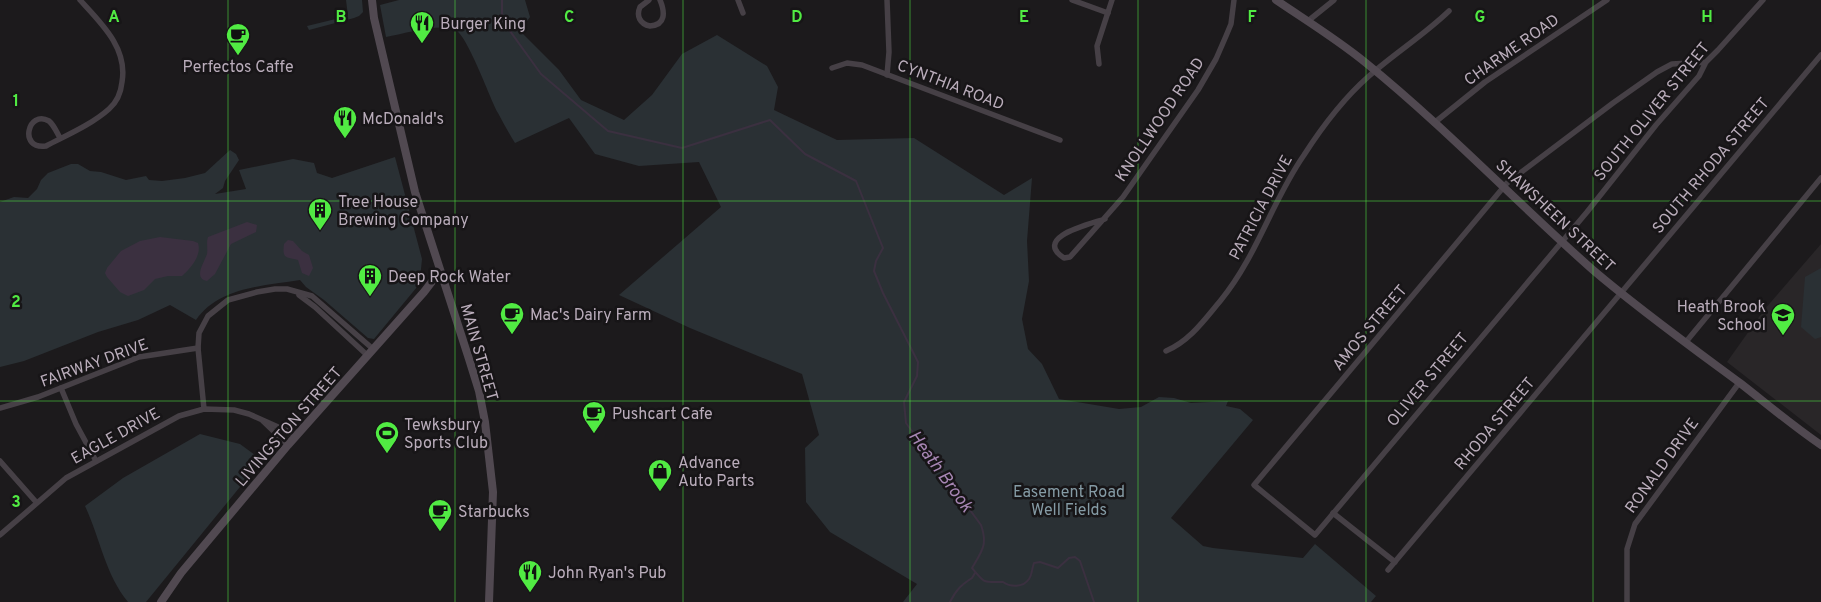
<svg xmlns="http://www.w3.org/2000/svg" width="1821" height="602" font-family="Overpass,sans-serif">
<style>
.built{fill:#292628}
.green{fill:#2a3034}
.water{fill:#3b3040}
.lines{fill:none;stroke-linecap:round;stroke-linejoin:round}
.stream{stroke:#3b3040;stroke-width:2}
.street{stroke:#464046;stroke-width:5.5}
.secondary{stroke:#514951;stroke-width:8}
.grid{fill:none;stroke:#51eb43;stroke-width:1;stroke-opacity:0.55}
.labels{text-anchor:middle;stroke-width:5;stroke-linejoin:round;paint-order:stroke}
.poi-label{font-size:16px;fill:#baadbb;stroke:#171517;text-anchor:start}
.street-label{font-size:16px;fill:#baadbb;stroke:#171517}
.park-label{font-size:16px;fill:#859ba5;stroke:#171517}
.water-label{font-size:18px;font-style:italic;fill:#a786b4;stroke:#171517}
.grid-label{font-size:16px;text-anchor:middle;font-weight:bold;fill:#51eb43;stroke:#171517;stroke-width:5;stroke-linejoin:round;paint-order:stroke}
</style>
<rect width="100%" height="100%" fill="#1c1a1c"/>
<path class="built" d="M1821 244V435L1727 362 1764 310Z"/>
<g class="green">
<path d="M346 0H362L363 12 359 16 354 18 309 30 307 26 348 16Z"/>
<path d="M399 0H525L530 17 520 31 559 70 581 100 624 120 652 95 682 54 717 35 767 66 778 87 774 110 837 140 914 138 1004 195 1032 178 1027 241 1029 281 1022 319 1028 349 1042 364 1059 399 1119 409 1141 407 1159 397 1174 398 1191 403 1228 401 1226 406 1240 409 1253 420 1171 518 1203 546 1213 548 1303 558 1315 544 1376 596 1371 602H903L917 584 830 532 806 502 805 448 819 435 802 374 690 328 619 295 721 207 699 162 639 166 595 154 569 118 515 143C509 133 503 123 498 113 490 99 467 33 454 29 436 24 404 34 386 37L380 5Z"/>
<path d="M230 150 236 154 239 160 225 181 223 188 215 194 246 189 239 170 293 159 314 163 317 173 332 178 395 157 422 259 420 279 417 287 374 339 368 338 324 300 306 287 300 280C263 286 219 287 196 320L170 305 138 320 98 332 24 361 0 367V202L14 197 28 198 37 189 41 180 48 173 71 164H78L90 171 101 172 126 180 146 176 149 180 162 181 185 178 205 173Z"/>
<path d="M1821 268V337L1815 339 1801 327 1805 277Z"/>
<path d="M200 434 240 444 262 460 146 602H128C105 574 100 538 85 506L123 478Z"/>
</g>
<g class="water">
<path d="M247 222 257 225 256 232 231 244 215 274 207 281C193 278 204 263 207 254 208 248 206 243 208 237Z"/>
<path d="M160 237 193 241 198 243C202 255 191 268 182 276H168L155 279 144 290 128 296 120 292 107 277 105 273 107 268 121 251 140 241Z"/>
<path d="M288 240 293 241 302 251 309 255 313 268 309 276 302 273 298 260C286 257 282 259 284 244Z"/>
</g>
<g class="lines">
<g class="stream">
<path d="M502 0V20L541 74 608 131 682 148 770 120 805 154 856 181 883 248 876 261 874 271 883 293 918 362 917 376 904 402 906 423 981 525C988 545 982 551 972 568 985 584 983 582 1003 582 1010 587 1023 588 1029 579 1032 575 1032 568 1034 563L1040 562 1058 568 1069 558 1075 557 1080 561 1094 602"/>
<path d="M950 602C956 590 961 585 972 578L975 573"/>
</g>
<g class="street">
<path d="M649 0 640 7C636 16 640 24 650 26 666 25 665 12 660 0"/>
<path d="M738 0 743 13"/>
<path d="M887 0 889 52 887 75"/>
<path d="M1072 0 1108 13"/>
<path d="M1308 21 1334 0"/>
<path d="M1706 62 1672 64 1657 72 1613 103 1507 183 1254 485 1315 535 1587 212 1656 125 1699 76 1706 62 1718 50 1763 0"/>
<path d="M1099 64 1097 46 1112 0"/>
<path d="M832 68 847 63 862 65 1060 140"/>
<path d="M1434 123 1485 82 1607 0"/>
<path d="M60 138C57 133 54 125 49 121 28 109 18 150 46 146 67 135 91 125 109 109 117 102 121 92 122 82 128 48 101 23 80 0"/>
<path d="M1105 219C1091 224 1032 237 1064 258L1070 257 1123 197 1198 90 1216 59 1226 36 1231 24 1234 0"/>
<path d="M299 295 315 307 367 355"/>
<path d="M1685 343 1821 178"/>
<path d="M1166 351C1190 341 1205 319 1221 300 1257 256 1272 201 1304 155 1322 127 1344 98 1369 76 1395 53 1424 35 1449 11"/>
<path d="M61 388 76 424 96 461"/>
<path d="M0 408 38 397 139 357 198 348"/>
<path d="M204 409 198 348 199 333 208 316 228 300 257 292 275 289H287L312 296 373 349"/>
<path d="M263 421 288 445"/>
<path d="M0 461 36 502"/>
<path d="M1333 513 1395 562"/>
<path d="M0 535 66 478 179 416 204 409 234 410 249 414 296 435"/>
<path d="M1388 570 1821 55"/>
<path d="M1627 602V549L1635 524 1739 383"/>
</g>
<g class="secondary">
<path d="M372 0 374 18 415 192 469 359 479 391 485 422 493 492 489 602"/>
<path d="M1276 0C1307 21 1338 40 1366 63 1446 128 1516 202 1593 270 1640 310 1690 346 1740 383 1767 404 1793 426 1821 445"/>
<path d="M161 602 181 573 288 445 424 292 440 271"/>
</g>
</g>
<path class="grid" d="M228 0V602M455 0V602M683 0V602M910 0V602M1138 0V602M1366 0V602M1593 0V602M0 201H1821M0 401H1821"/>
<defs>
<g id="restaurant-pin" transform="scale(1.25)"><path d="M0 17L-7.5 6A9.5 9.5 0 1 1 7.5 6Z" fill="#51eb43" stroke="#171517"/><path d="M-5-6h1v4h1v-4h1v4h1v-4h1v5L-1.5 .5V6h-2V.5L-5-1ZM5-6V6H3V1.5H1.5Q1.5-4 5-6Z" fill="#111"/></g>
<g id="cafe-pin" transform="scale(1.25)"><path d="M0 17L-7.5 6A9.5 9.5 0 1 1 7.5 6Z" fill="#51eb43" stroke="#171517"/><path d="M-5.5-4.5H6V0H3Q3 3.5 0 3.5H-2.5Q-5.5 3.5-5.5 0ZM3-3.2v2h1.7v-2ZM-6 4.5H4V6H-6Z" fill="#111"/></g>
<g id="building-pin" transform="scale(1.25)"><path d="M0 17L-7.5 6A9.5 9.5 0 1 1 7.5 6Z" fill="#51eb43" stroke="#171517"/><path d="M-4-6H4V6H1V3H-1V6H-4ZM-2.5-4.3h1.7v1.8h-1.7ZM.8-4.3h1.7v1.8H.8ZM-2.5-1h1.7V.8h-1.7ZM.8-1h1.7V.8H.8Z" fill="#111"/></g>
<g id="school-pin" transform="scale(1.25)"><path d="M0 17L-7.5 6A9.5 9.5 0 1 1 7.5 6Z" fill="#51eb43" stroke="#171517"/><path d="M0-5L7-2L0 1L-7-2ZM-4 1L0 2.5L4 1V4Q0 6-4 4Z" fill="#111"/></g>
<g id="stadium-pin" transform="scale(1.25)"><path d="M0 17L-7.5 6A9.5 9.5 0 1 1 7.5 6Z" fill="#51eb43" stroke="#171517"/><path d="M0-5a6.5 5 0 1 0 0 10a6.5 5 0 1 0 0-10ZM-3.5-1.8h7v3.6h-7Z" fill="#111"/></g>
<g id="shop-pin" transform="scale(1.25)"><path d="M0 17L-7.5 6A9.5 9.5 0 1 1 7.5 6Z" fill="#51eb43" stroke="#171517"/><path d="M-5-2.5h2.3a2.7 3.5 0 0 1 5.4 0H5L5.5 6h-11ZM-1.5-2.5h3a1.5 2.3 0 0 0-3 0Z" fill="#111"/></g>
</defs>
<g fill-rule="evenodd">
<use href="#restaurant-pin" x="422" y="23"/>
<use href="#cafe-pin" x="238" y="35"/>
<use href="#restaurant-pin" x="345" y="118"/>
<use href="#building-pin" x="320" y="210"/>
<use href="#building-pin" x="370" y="276"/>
<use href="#cafe-pin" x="512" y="314"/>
<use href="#school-pin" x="1783" y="315"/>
<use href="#cafe-pin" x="594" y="413"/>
<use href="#stadium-pin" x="387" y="433"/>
<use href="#shop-pin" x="660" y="471"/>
<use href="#cafe-pin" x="440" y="511"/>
<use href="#restaurant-pin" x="530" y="572"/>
</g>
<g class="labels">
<g class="poi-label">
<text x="440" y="29">Burger King</text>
<text x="238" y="72" text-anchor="middle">Perfectos Caffe</text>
<text x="362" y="124">McDonald's</text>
<text x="338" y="207">Tree House<tspan x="338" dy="18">Brewing Company</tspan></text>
<text x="388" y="282">Deep Rock Water</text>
<text x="1766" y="312" text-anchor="end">Heath Brook<tspan x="1766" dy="18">School</tspan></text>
<text x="530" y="320">Mac's Dairy Farm</text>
<text x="612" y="419">Pushcart Cafe</text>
<text x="404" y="430">Tewksbury<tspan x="404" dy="18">Sports Club</tspan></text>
<text x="678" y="468">Advance<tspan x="678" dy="18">Auto Parts</tspan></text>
<text x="458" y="517">Starbucks</text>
<text x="548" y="578">John Ryan's Pub</text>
</g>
<g class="street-label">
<text transform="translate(1511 49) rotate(-35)" y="6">CHARME ROAD</text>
<text transform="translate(951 84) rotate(21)" y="6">CYNTHIA ROAD</text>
<text transform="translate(1651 111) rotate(-51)" y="6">SOUTH OLIVER STREET</text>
<text transform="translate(1159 119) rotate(-56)" y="6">KNOLLWOOD ROAD</text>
<text transform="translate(1710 165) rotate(-50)" y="6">SOUTH RHODA STREET</text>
<text transform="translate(1260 207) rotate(-62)" y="6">PATRICIA DRIVE</text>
<text transform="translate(1556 215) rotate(43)" y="6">SHAWSHEEN STREET</text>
<text transform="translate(1369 327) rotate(-50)" y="6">AMOS STREET</text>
<text transform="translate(480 352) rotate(74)" y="6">MAIN STREET</text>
<text transform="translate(94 362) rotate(-20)" y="6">FAIRWAY DRIVE</text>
<text transform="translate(1427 379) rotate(-50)" y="6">OLIVER STREET</text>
<text transform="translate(1494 423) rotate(-50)" y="6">RHODA STREET</text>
<text transform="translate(288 426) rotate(-49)" y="6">LIVINGSTON STREET</text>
<text transform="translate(115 435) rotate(-29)" y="6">EAGLE DRIVE</text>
<text transform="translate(1661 465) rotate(-54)" y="6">RONALD DRIVE</text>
</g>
<g class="park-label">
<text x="1069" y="497">Easement Road<tspan x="1069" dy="18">Well Fields</tspan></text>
</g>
<g class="water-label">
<text transform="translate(941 471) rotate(54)" y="6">Heath Brook</text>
</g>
</g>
<g class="grid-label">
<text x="114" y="22">A</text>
<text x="341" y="22">B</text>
<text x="569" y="22">C</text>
<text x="797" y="22">D</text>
<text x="1024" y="22">E</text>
<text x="1252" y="22">F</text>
<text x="1480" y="22">G</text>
<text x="1707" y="22">H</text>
<text x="16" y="106">1</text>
<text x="16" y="307">2</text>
<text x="16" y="507">3</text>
</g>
</svg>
